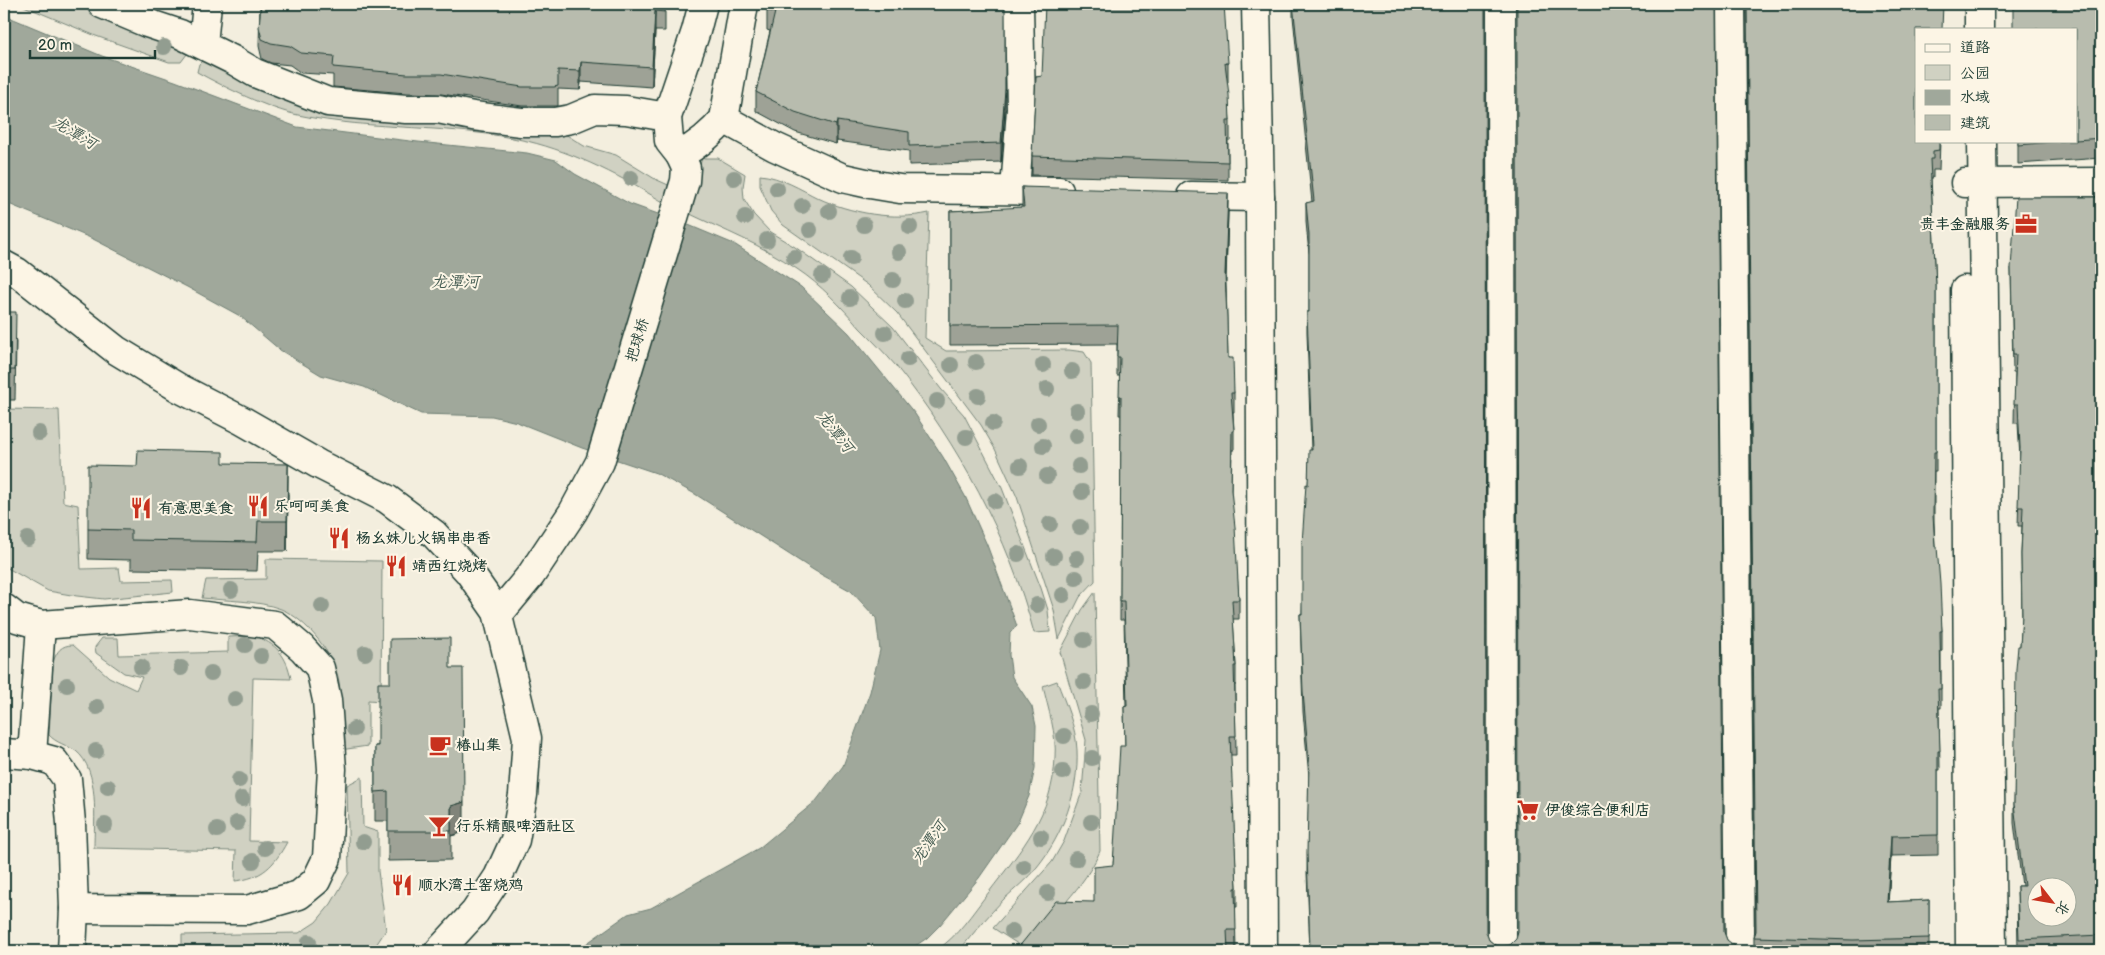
<svg xmlns="http://www.w3.org/2000/svg" width="2105" height="955" font-family="'Balsamiq Sans','LXGW WenKai TC',sans-serif">
<style>
.green{fill:#d0d1c2;stroke:#78877b}
.water{fill:#a0a89b;stroke:#6c7d72}
.lines{fill:none;stroke-linecap:round;stroke-linejoin:round}
.minor-casing{stroke:#1f3d34;stroke-width:31}
.minor{stroke:#fcf5e5;stroke-width:28}
.tree{fill:#929d90}
.wall{fill:#9ea296;stroke:#1f3d34}
.shaded-wall{fill:#81847a;stroke:#1f3d34}
.building{fill:#b8bcae;stroke:#1f3d34;fill-rule:evenodd}
.labels{text-anchor:middle;stroke-width:4;stroke-linejoin:round;paint-order:stroke}
.poi-label{font-size:15px;font-weight:bold;fill:#1f3d34;stroke:#fcf5e5;text-anchor:start}
.street-label{font-size:15px;fill:#1f3d34;stroke:#fcf5e5}
.water-label{font-size:16px;font-style:italic;fill:#465d53;stroke:#fcf5e5}
</style>
<rect width="100%" height="100%" fill="#f3eede"/>
<filter id="ink" filterUnits="userSpaceOnUse"><feTurbulence type="fractalNoise" baseFrequency=".02" numOctaves="2"/><feDisplacementMap in="SourceGraphic" scale="10" xChannelSelector="R" yChannelSelector="G"/><feConvolveMatrix kernelMatrix="1 2 1 2 8 2 1 2 1" color-interpolation-filters="sRGB"/></filter>
<g filter="url(#ink)">
<g class="green">
<path d="M19 4H81L185 45 187 54 181 62H169L96 36Z"/>
<path d="M204 59 245 79 562 132 584 146 616 155 655 179 675 188 668 205C624 178 577 153 527 141 452 124 373 131 298 115 269 109 224 87 197 72L199 64Z"/>
<path d="M702 158H718L745 174 743 187 744 199 754 215 770 232 795 247 851 287 893 327 941 389 964 415 1002 488 1014 519 1041 588 1048 610 1050 632 1034 633C1009 537 958 444 896 366 885 353 872 340 860 328 841 306 821 285 797 269 762 245 723 230 686 212Z"/>
<path d="M760 175C781 177 800 189 818 198 850 213 894 221 929 213L925 338 946 351 1069 350 1084 352 1091 363 1095 581 1080 597 1059 639 1054 610 1017 497 995 449 981 425 897 313 868 285 783 225 771 211 760 186Z"/>
<path d="M4 409 59 410 63 502 78 505 81 569 119 568 121 581 172 580 173 592 104 599 77 596 48 591 4 566Z"/>
<path d="M266 559 382 561 381 701 368 700V746L340 750C339 728 342 704 339 682 335 655 306 619 281 609 257 600 227 601 202 598L206 580 266 579Z"/>
<path d="M1095 592 1100 851C1085 887 1050 918 1024 948L993 928 1052 862 1064 841 1082 792 1086 740 1060 652 1082 610Z"/>
<path d="M254 636C276 643 287 656 291 679L253 678 249 841 287 842C274 866 262 878 235 881L236 851 94 848C94 821 100 770 76 751 67 745 56 743 49 735L53 662C57 651 61 645 73 645L109 677 136 690 142 677 124 673 96 653 95 647 102 638H118L119 655 228 652V637Z"/>
<path d="M1057 681C1065 703 1076 726 1077 750 1079 791 1063 835 1037 867 1027 879 1015 889 1004 899 988 916 973 933 959 951H935C958 937 972 913 989 892 1021 850 1053 814 1055 758 1057 734 1048 709 1043 686Z"/>
<path d="M362 777 363 827 378 832V871L386 930 372 951H182V935L299 933 316 922 331 904 349 873 347 785Z"/>
</g>
<path class="water" d="M4 15 102 56 175 81 297 127 418 142 527 153 556 160 575 174 630 204 686 224 734 244 801 287 849 333 915 414 943 457 965 496 987 545 1017 626 1010 633 1009 655 1012 677 1032 707 1036 726 1035 768 1029 796 1018 822 979 878 940 925 927 938 908 951H576L628 914 651 908 759 848 816 801 843 766 870 692 880 650 876 618 851 591 815 571 695 494 656 473 582 448 517 422 492 416 421 414 364 387 321 375 280 350 240 316 187 287 93 239 4 202Z"/>
<g class="lines">
<g class="minor-casing">
<g id="minor">
<path d="M102 4 147 23 180 34 233 60 255 73 328 102 406 109H438L473 116 521 122H555L571 119 595 109 626 110 667 117"/>
<path d="M703 4 696 31 667 117 669 141 680 155C698 145 711 135 724 119L744 4"/>
<path d="M1256 4 1260 197 1263 951"/>
<path d="M1501 4 1502 951"/>
<path d="M1731 4 1740 951"/>
<path d="M1979 4V29"/>
<path d="M203 44 207 4"/>
<path d="M724 119 775 147 843 178 870 184 900 189 1059 191"/>
<path d="M1982 141 1992 951"/>
<path d="M1965 183 2101 182"/>
<path d="M1015 190 1021 109 1019 4"/>
<path d="M1191 196 1260 197"/>
<path d="M4 265 17 272 116 350 179 388 243 421 318 464 387 499 434 534 469 572 497 612 527 738 523 795 515 840 498 877 475 912 439 951"/>
<path d="M1965 290 1970 951"/>
<path d="M4 608 17 618 41 625 190 614 275 625 302 648 320 668 327 700 332 769 327 858 316 881 299 895 247 910 74 909 71 823 67 779 54 761 32 755 4 753"/>
<path d="M497 612 502 610 531 575 573 512 600 462 685 181 686 168 680 155"/>
<path d="M32 755 41 625"/>
<path d="M72 951 74 909"/>
</g>
</g>
<use href="#minor" class="minor"/>
</g>
<g class="tree">
<circle cx="164" cy="47" r="8"/>
<circle cx="631" cy="178" r="8"/>
<circle cx="734" cy="178" r="8"/>
<circle cx="777" cy="189" r="8"/>
<circle cx="802" cy="206" r="8"/>
<circle cx="829" cy="211" r="8"/>
<circle cx="745" cy="217" r="8"/>
<circle cx="864" cy="225" r="8"/>
<circle cx="910" cy="227" r="8"/>
<circle cx="810" cy="230" r="8"/>
<circle cx="767" cy="240" r="8"/>
<circle cx="899" cy="252" r="8"/>
<circle cx="794" cy="257" r="8"/>
<circle cx="851" cy="258" r="8"/>
<circle cx="822" cy="276" r="8"/>
<circle cx="893" cy="280" r="8"/>
<circle cx="850" cy="298" r="8"/>
<circle cx="905" cy="301" r="8"/>
<circle cx="885" cy="333" r="8"/>
<circle cx="908" cy="359" r="8"/>
<circle cx="976" cy="362" r="8"/>
<circle cx="951" cy="365" r="8"/>
<circle cx="1043" cy="365" r="8"/>
<circle cx="1072" cy="371" r="8"/>
<circle cx="1047" cy="389" r="8"/>
<circle cx="978" cy="396" r="8"/>
<circle cx="937" cy="401" r="8"/>
<circle cx="1077" cy="411" r="8"/>
<circle cx="993" cy="423" r="8"/>
<circle cx="1038" cy="424" r="8"/>
<circle cx="39" cy="433" r="8"/>
<circle cx="1076" cy="436" r="8"/>
<circle cx="966" cy="437" r="8"/>
<circle cx="1043" cy="446" r="8"/>
<circle cx="1020" cy="466" r="8"/>
<circle cx="1079" cy="466" r="8"/>
<circle cx="1047" cy="476" r="8"/>
<circle cx="1082" cy="492" r="8"/>
<circle cx="995" cy="501" r="8"/>
<circle cx="1050" cy="524" r="8"/>
<circle cx="1080" cy="527" r="8"/>
<circle cx="28" cy="539" r="8"/>
<circle cx="1018" cy="554" r="8"/>
<circle cx="1054" cy="556" r="8"/>
<circle cx="1077" cy="558" r="8"/>
<circle cx="1076" cy="578" r="8"/>
<circle cx="231" cy="590" r="8"/>
<circle cx="1063" cy="595" r="8"/>
<circle cx="1037" cy="605" r="8"/>
<circle cx="322" cy="606" r="8"/>
<circle cx="1084" cy="640" r="8"/>
<circle cx="245" cy="645" r="8"/>
<circle cx="365" cy="653" r="8"/>
<circle cx="261" cy="656" r="8"/>
<circle cx="141" cy="667" r="8"/>
<circle cx="181" cy="668" r="8"/>
<circle cx="211" cy="673" r="8"/>
<circle cx="1084" cy="682" r="8"/>
<circle cx="67" cy="685" r="8"/>
<circle cx="235" cy="699" r="8"/>
<circle cx="97" cy="707" r="8"/>
<circle cx="1091" cy="714" r="8"/>
<circle cx="354" cy="729" r="8"/>
<circle cx="1064" cy="736" r="8"/>
<circle cx="96" cy="751" r="8"/>
<circle cx="1092" cy="758" r="8"/>
<circle cx="1063" cy="772" r="8"/>
<circle cx="239" cy="780" r="8"/>
<circle cx="108" cy="787" r="8"/>
<circle cx="242" cy="799" r="8"/>
<circle cx="1091" cy="822" r="8"/>
<circle cx="237" cy="823" r="8"/>
<circle cx="105" cy="825" r="8"/>
<circle cx="217" cy="830" r="8"/>
<circle cx="1041" cy="837" r="8"/>
<circle cx="363" cy="842" r="8"/>
<circle cx="265" cy="848" r="8"/>
<circle cx="1076" cy="859" r="8"/>
<circle cx="253" cy="861" r="8"/>
<circle cx="1024" cy="867" r="8"/>
<circle cx="1048" cy="893" r="8"/>
<circle cx="1012" cy="931" r="8"/>
<circle cx="309" cy="942" r="8"/>
</g>
<g class="wall">
<path d="M260 4H669V8H665V31H655L652 87 581 82 580 90 558 89V106H522L441 94 407 93 333 87V75L301 73 290 65 271 63 262 59 259 46Z"/>
<path d="M768 4 1005 109 1001 162 909 165V151L837 141 836 144 795 132 756 111V92L770 31 767 30V11Z"/>
<path d="M1293 4H1485L1486 932 1489 940 1495 945 1502 947 1724 932 1727 940 1736 951H1310L1307 872 1309 777 1303 712 1300 614H1302L1308 485 1311 450 1307 332V312H1309V254L1306 222V203L1312 202 1293 17Z"/>
<path d="M1747 4 1940 141 1939 170H1933V178H1931L1936 286V471H1934V521L1935 547 1942 631V651H1941V708H1939L1940 770H1938V855L1891 856 1888 902 1929 900V951H1754V937L1755 932Z"/>
<path d="M2101 4V158L2018 164V141H2076V29Z"/>
<path d="M1228 63V82H1227L1230 121V140H1228V180L1032 175V156L1036 77Z"/>
<path d="M1022 187 1228 212 1226 283 1228 358 1234 393V412H1233L1234 431V450H1232L1231 493 1239 600V619H1233L1236 666V685H1235L1236 755H1230L1237 888V907H1235L1236 949H1228L1094 902 1113 865 1125 746 1124 707 1126 706 1124 620H1120L1121 415H1119L1120 376H1117V344L950 345V211L1022 208Z"/>
<path d="M2101 197V951H2018L2017 886H2022L2014 823V804L2020 646 2022 620 2021 554 2022 526H2018L2020 459 2018 423H2014L2015 373H2013L2011 268Z"/>
<path d="M4 312 16 342 15 400H4Z"/>
<path d="M223 463 288 494 287 551H258L257 571 131 569V560L88 559V529L137 466Z"/>
<path d="M450 668 464 832 451 836V860L388 861V821H375V746H378L390 683Z"/>
</g>
<g class="shaded-wall">
<path d="M655 11V31L652 87V67Z"/>
<path d="M581 62V82L580 90V71Z"/>
<path d="M1005 89V109L1001 162V143Z"/>
<path d="M837 121V141L836 144V125Z"/>
<path d="M1228 193V212L1225 293V274Z"/>
<path d="M288 464V494L287 551V521Z"/>
<path d="M464 802V832L451 836V806Z"/>
<path d="M1891 836V856L1887 921V902Z"/>
</g>
<g class="building">
<path d="M261 4H665V12L655 11 652 67 581 62 580 71 558 70V86L554 87H522L441 74H407L333 67 334 56 301 53 290 46 271 43 262 39 259 27Z"/>
<path d="M768 4H1005V89L1001 143 909 146V132L837 121 836 125 795 112 756 92 775 12 767 11Z"/>
<path d="M1045 4H1224L1228 63H1225L1229 95 1230 121H1227L1228 162 1032 156 1036 77 1042 76Z"/>
<path d="M1293 4H1485L1486 932 1489 940 1495 945 1502 947 1510 945 1516 939 1518 932 1517 4H1716L1724 932 1727 940 1735 946 1736 951H1310L1307 853 1309 762 1303 692 1300 614H1302V544L1306 484 1308 485 1309 450H1312L1307 312H1309V235L1306 203 1314 201Z"/>
<path d="M1747 4H1943L1942 29H1916V141H1939V150L1933 151V159H1930L1936 286V452H1934L1933 515 1935 547H1937L1940 584 1942 631H1940L1941 689H1938L1940 751H1938V835L1891 836 1887 902 1929 900V938L1853 940 1754 937 1756 931Z"/>
<path d="M2013 4H2101V138L2076 140V29H2013Z"/>
<path d="M2018 141H2063L2018 145Z"/>
<path d="M1022 187 1228 193 1225 274 1227 317 1228 358H1233L1234 393H1231L1234 431H1232L1231 490 1235 527 1239 600H1232L1236 666H1234L1236 736H1230L1237 888H1235L1236 930H1227L1228 951H1018V948L1056 901 1094 902V867L1113 865 1120 746H1125L1124 707 1127 706 1124 601H1120L1121 396H1119L1120 357H1117L1118 325 950 326V211L1024 207Z"/>
<path d="M2016 197H2101V935L2019 939 2017 886H2024L2014 804 2016 669 2018 646H2020L2022 615 2021 554 2023 507H2018L2020 448 2018 404H2014L2016 354H2013L2011 268ZM2038 888H2068V918H2038Z"/>
<path d="M4 312H16L15 370H4Z"/>
<path d="M138 450 223 452V463L288 464 287 521H258L257 542 131 540V530L88 529V465L137 466Z"/>
<path d="M450 638V668H463L464 802 451 806V831H388V791L375 792V746H378V683H390V639Z"/>
</g>
</g>
<defs>
<g id="office-bare" transform="scale(1.725)"><path d="M-6-3h4V-5.5h4V-3h4V5H-6ZM-1-4.5V-3h2v-1.5ZM-6 0V1H6V0Z" fill="#c8321e" stroke="#fcf5e5" stroke-width="2.5" paint-order="stroke"/></g>
<g id="restaurant-bare" transform="scale(1.725)"><path d="M-5-6h1v4h1v-4h1v4h1v-4h1v5L-1.5 .5V6h-2V.5L-5-1ZM5-6V6H3V1.5H1.5Q1.5-4 5-6Z" fill="#c8321e" stroke="#fcf5e5" stroke-width="2.5" paint-order="stroke"/></g>
<g id="cafe-bare" transform="scale(1.725)"><path d="M-5.5-4.5H6V0H3Q3 3.5 0 3.5H-2.5Q-5.5 3.5-5.5 0ZM3-3.2v2h1.7v-2ZM-6 4.5H4V6H-6Z" fill="#c8321e" stroke="#fcf5e5" stroke-width="2.5" paint-order="stroke"/></g>
<g id="supermarket-bare" transform="scale(1.725)"><path d="M-6-5.5h2.5l.6 2H6L4.5 2H-2.5L-4.4-4H-6ZM-1.5 3.2a1.3 1.3 0 1 0 .1 0ZM3 3.2a1.3 1.3 0 1 0 .1 0Z" fill="#c8321e" stroke="#fcf5e5" stroke-width="2.5" paint-order="stroke"/></g>
<g id="bar-bare" transform="scale(1.725)"><path d="M-6-5H6L.8 .8V4.5H3.5V6h-7V4.5H-.8V.8Z" fill="#c8321e" stroke="#fcf5e5" stroke-width="2.5" paint-order="stroke"/></g>
</defs>
<g fill-rule="evenodd">
<use href="#office-bare" x="2026" y="224"/>
<use href="#restaurant-bare" x="258" y="506"/>
<use href="#restaurant-bare" x="141" y="508"/>
<use href="#restaurant-bare" x="339" y="538"/>
<use href="#restaurant-bare" x="396" y="566"/>
<use href="#cafe-bare" x="440" y="745"/>
<use href="#supermarket-bare" x="1528" y="810"/>
<use href="#bar-bare" x="439" y="826"/>
<use href="#restaurant-bare" x="402" y="885"/>
</g>
<g class="labels">
<g class="poi-label">
<text x="2010" y="229" text-anchor="end">贵丰金融服务</text>
<text x="274" y="511">乐呵呵美食</text>
<text x="158" y="513">有意思美食</text>
<text x="356" y="543">杨幺妹儿火锅串串香</text>
<text x="412" y="571">靖西红烧烤</text>
<text x="456" y="750">椿山集</text>
<text x="1545" y="815">伊俊综合便利店</text>
<text x="456" y="831">行乐精酿啤酒社区</text>
<text x="418" y="890">顺水湾土窑烧鸡</text>
</g>
<g class="street-label">
<text transform="translate(637 340) rotate(-73)" y="5">把球桥</text>
</g>
<g class="water-label">
<text transform="translate(75 132) rotate(31)" y="6">龙潭河</text>
<text x="455" y="287">龙潭河</text>
<text transform="translate(836 431) rotate(52)" y="6">龙潭河</text>
<text transform="translate(928 842) rotate(-55)" y="6">龙潭河</text>
</g>
</g>
<rect width="2105" height="955" fill="none" stroke="#fcf5e5" stroke-width="20"/>
<rect x="10" y="10" width="2085" height="935" fill="none" stroke="#1f3d34" stroke-width="2" filter="url(#ink)"/>
<rect x="1915" y="28" width="162" height="115" fill="#fcf5e5" stroke="#a4ab9e"/>
<rect x="1925" y="44" width="25" height="8" fill="#fcf5e5" stroke="#a4ab9e"/>
<text x="1960" y="52" font-size="15" fill="#1f3d34">道路</text>
<rect x="1925" y="65" width="25" height="15" fill="#d0d1c2" stroke="#a4ab9e"/>
<text x="1960" y="78" font-size="15" fill="#1f3d34">公园</text>
<rect x="1925" y="90" width="25" height="15" fill="#a0a89b" stroke="#a4ab9e"/>
<text x="1960" y="102" font-size="15" fill="#1f3d34">水域</text>
<rect x="1925" y="115" width="25" height="15" fill="#b8bcae" stroke="#a4ab9e"/>
<text x="1960" y="128" font-size="15" fill="#1f3d34">建筑</text>
<g transform="translate(2052 902) rotate(121)"><circle r="24" fill="#fcf5e5" stroke="#a4ab9e"/>
<path d="M0-4L9 19L0 12L-9 19Z" fill="#c8321e"/>
<text y="-8" font-size="14" font-weight="bold" text-anchor="middle" fill="#1f3d34">北</text>
</g>
<path d="M30 50v8h125v-8" fill="none" stroke="#1f3d34" stroke-width="2.5"/>
<text x="38" y="50" font-size="15" fill="#1f3d34" stroke="#fcf5e5" stroke-width="4" paint-order="stroke">20 m</text>
</svg>
